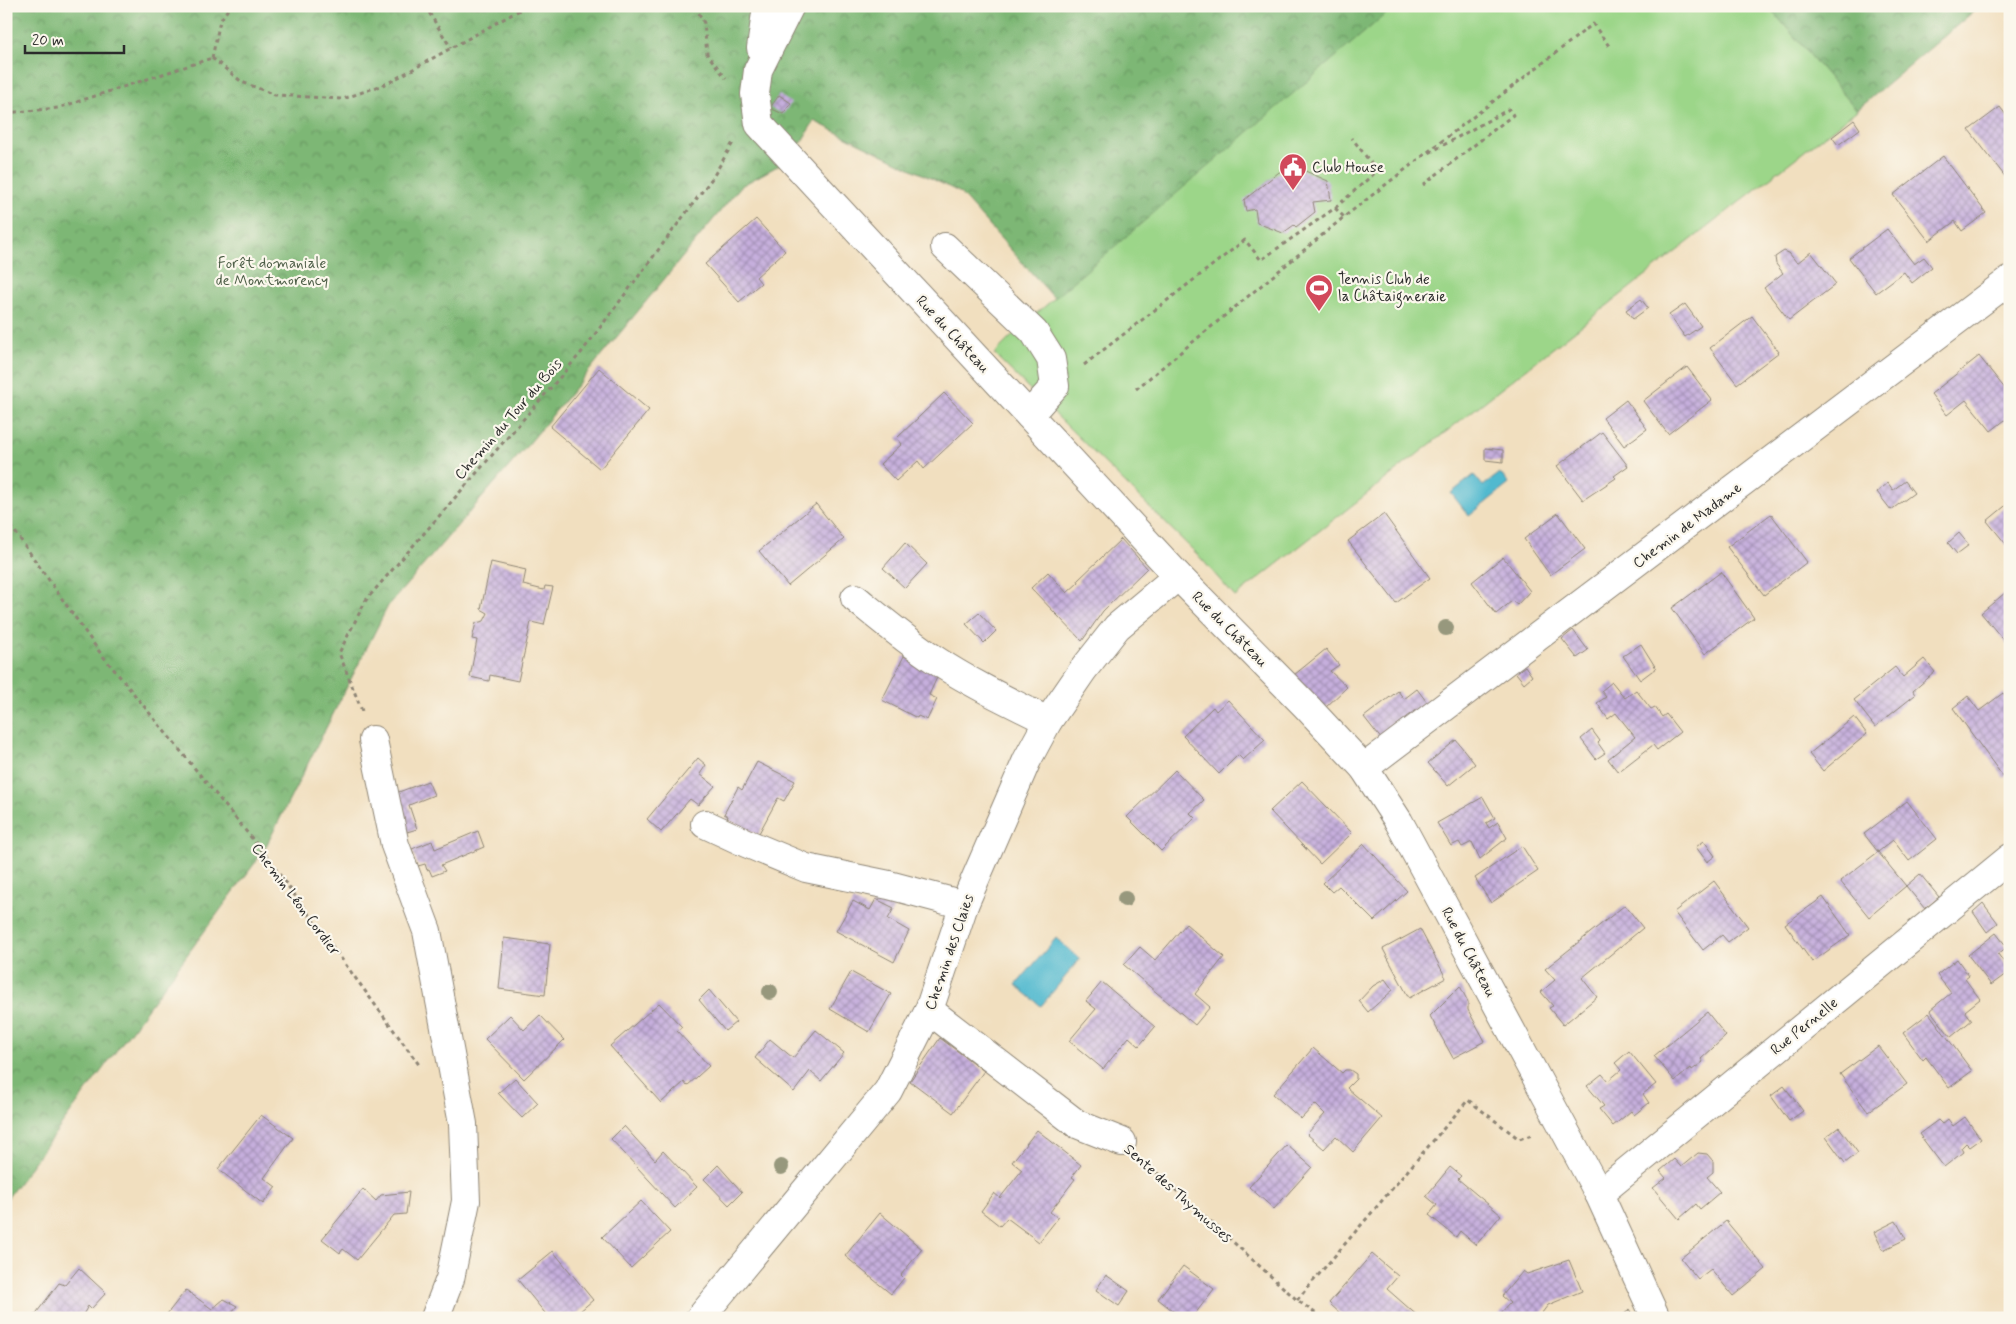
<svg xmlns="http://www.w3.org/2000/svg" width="2016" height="1324" font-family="Mynerve,sans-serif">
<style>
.forest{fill:url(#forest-crowns);stroke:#547150}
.pitch{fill:#9cd689;stroke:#64805a}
.water{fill:#51b9cf;stroke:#3e727d}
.building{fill:url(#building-cross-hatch)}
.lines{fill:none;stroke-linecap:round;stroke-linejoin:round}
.minor-casing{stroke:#8e8575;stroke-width:30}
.path{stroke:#8e8575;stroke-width:3;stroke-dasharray:4 4;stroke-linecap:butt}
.minor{stroke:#fff;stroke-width:28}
.tree{fill:#97987d}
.labels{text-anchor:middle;stroke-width:4.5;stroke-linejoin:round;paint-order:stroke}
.poi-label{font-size:15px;fill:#2b2b2b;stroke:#fbf7ec;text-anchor:start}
.park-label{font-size:15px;fill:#4d5e47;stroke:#fbf7ec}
.street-label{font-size:15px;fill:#2b2b2b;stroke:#fbf7ec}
</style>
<defs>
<pattern id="forest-crowns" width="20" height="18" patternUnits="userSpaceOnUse" patternTransform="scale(1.25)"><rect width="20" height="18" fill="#7db775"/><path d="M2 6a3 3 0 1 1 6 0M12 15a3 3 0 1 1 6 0" fill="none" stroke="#679560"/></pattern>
<pattern id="building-cross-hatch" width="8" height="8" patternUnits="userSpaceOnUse" patternTransform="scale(1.25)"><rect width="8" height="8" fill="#c6afdd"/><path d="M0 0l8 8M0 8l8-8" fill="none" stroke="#a18fb3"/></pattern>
</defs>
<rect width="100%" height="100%" fill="#fbf7ec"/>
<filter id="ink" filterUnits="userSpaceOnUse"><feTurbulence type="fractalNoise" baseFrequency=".02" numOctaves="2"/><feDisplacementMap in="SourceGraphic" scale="10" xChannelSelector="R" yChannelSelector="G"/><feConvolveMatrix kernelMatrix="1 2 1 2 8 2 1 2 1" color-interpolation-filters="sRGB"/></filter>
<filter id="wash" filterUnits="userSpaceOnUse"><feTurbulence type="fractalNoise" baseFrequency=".0096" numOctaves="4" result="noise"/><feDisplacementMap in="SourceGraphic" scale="20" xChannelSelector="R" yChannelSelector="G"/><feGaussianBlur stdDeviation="1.12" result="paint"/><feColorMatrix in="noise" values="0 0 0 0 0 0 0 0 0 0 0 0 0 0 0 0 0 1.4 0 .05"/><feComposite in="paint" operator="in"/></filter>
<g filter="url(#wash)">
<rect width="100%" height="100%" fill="#f1dfbf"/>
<g class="forest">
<path d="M6 6H1395L1055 299 959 192 814 121 792 158 741 186 532 440 388 606 263 852 6 1200Z"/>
<path d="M1768 6H1980L1857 110Z"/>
</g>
<path class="pitch" d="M1395 6H1768L1857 110 1235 597 1198 555 994 354 1023 325Z"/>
<g class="water">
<path d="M1500 473 1509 484 1469 516 1451 493 1474 475 1483 486Z"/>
<path d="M1056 938 1080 959 1041 1006 1016 985Z"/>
</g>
<g id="blocks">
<g class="building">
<path d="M779 95 791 103 783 114 770 108Z"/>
<path d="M2000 107 2010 120V183L1969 130Z"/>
<path d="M1854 120 1860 129 1838 145 1832 137Z"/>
<path d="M1943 156 1986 213 1962 231 1955 221 1929 241 1893 195Z"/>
<path d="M1294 166 1328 181 1331 200 1313 202 1315 212 1296 227 1294 225 1283 233 1257 223 1255 209 1246 211 1244 200 1283 169 1292 173Z"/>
<path d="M756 219 785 251 756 277 761 283 739 302 705 264Z"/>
<path d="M1887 229 1914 264 1924 257 1932 267 1912 283 1904 272 1876 293 1849 258Z"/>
<path d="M1784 251 1789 253 1797 263 1811 252 1836 284 1789 320 1764 288 1783 273 1776 264 1775 257Z"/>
<path d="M1641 299 1648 308 1633 319 1626 310Z"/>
<path d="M1685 304 1701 326 1685 337 1669 315Z"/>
<path d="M1752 316 1779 352 1737 384 1710 348Z"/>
<path d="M1979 356 2010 395V416L1991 431 1966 400 1947 415 1931 394Z"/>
<path d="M1687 367 1712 400 1668 434 1643 401Z"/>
<path d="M599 368 649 410 600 469 550 427Z"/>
<path d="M944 393 973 423 924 469 918 461 896 481 880 464 902 444 897 438Z"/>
<path d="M1626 400 1647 429 1624 446 1603 418Z"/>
<path d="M1602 432 1628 466 1614 476 1616 478 1583 500 1557 466Z"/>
<path d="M1485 448 1503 450V462L1485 460Z"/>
<path d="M1905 481 1914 493 1891 510 1877 492 1888 483 1893 490Z"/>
<path d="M2010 502V549L1987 521Z"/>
<path d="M816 504 844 539 788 586 759 551Z"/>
<path d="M1558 513 1585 549 1550 575 1524 539Z"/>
<path d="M1384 514 1430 578 1396 603 1348 541Z"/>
<path d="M1771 514 1807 562 1764 595 1727 547Z"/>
<path d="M1959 533 1969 545 1957 554 1948 543Z"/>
<path d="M1121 539 1147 568 1103 611 1082 641 1031 588 1048 572 1067 593 1079 582 1078 580Z"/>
<path d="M905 543 927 564 905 588 883 568Z"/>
<path d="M1503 557 1530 591 1517 605 1512 601 1496 614 1472 582Z"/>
<path d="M491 562 526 570 523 585 544 590 545 586 553 587 544 625 531 622 518 681 490 675 489 681 470 677 477 640 472 639 476 623 484 621 488 613 481 609Z"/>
<path d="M1721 572 1754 618 1705 654 1672 608Z"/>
<path d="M2006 592 2010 597V648L1981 613Z"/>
<path d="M979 613 996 631 984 643 966 624Z"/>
<path d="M1573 630 1588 650 1577 658 1562 639Z"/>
<path d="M1641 644 1656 668 1640 680 1623 656Z"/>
<path d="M1326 649 1339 665 1330 671 1347 687 1324 709 1294 675Z"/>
<path d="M904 656 939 673 929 695 937 699 927 720 918 716 917 718 882 700Z"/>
<path d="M1924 659 1935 672 1913 691 1915 695 1875 727 1854 700 1895 667 1903 677Z"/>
<path d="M1525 666 1532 676 1524 683 1516 673Z"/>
<path d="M1612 682 1625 698 1636 690 1651 709 1655 707 1662 717 1666 714 1680 732 1657 750 1653 745 1618 772 1608 759 1635 737 1616 713 1608 719 1597 703 1606 697 1601 691Z"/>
<path d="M1417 689 1429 705 1382 740 1364 717 1398 691 1404 699Z"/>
<path d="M2003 693 2010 701V774L2004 778 1953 708 1968 696 1979 711Z"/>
<path d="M1228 700 1265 740 1243 760 1238 755 1219 774 1183 736 1213 707 1216 711Z"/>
<path d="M1854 717 1867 734 1823 771 1809 754Z"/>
<path d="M1592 730 1600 741 1598 743 1605 753 1596 759 1581 739Z"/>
<path d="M1456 740 1475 764 1448 786 1428 763Z"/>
<path d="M698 758 706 765 700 774 715 786 698 805 690 799 661 832 647 819Z"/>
<path d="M757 762 795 781 784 801 778 798 758 835 727 819 728 816 724 814 738 787 742 790Z"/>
<path d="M1175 770 1204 800 1190 813 1195 818 1161 851 1127 817Z"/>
<path d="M428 781 434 795 409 805 417 829 407 832 396 793Z"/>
<path d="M1302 781 1352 833 1320 864 1270 811Z"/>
<path d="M1483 797 1495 818 1486 823 1489 828 1498 822 1507 838 1480 859 1472 842 1462 847 1459 842 1451 846 1437 823Z"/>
<path d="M1907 801 1937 839 1909 861 1893 840 1878 852 1864 834Z"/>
<path d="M478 831 484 847 441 865 445 871 432 876 429 869 427 870 425 864 418 866 412 849 432 841 435 849Z"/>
<path d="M1704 841 1715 856 1707 862 1696 847Z"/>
<path d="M1364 844 1407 891 1374 921 1339 886 1332 892 1323 883Z"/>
<path d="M1522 846 1538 871 1491 903 1475 878Z"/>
<path d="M1878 852 1906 886 1869 917 1840 881Z"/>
<path d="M1920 874 1939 897 1925 909 1906 886Z"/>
<path d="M1714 881 1748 927 1728 942 1722 935 1703 950 1674 912Z"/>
<path d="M1823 897 1850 935 1812 962 1785 924Z"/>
<path d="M876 899 894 908 888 919 909 931 894 962 836 931 853 901 870 910Z"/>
<path d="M1983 903 1998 923 1987 932 1973 912Z"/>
<path d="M1625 905 1643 928 1582 978 1597 997 1563 1025 1549 1008 1553 1006 1541 992 1555 980 1545 969Z"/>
<path d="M1186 924 1224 957 1195 994 1210 1007 1195 1025 1124 965 1140 947 1155 960Z"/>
<path d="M1420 929 1446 978 1409 998 1383 949Z"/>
<path d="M1996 933 2007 947 1998 954 2010 971 1991 985 1968 955Z"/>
<path d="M504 938 550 944 545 995 499 989Z"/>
<path d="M1957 959 1969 976 1965 979 1980 999 1965 1011 1972 1020 1951 1037 1930 1010 1951 993 1937 975Z"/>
<path d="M851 972 891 994 869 1032 830 1009Z"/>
<path d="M1385 979 1393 990 1368 1012 1359 1001 1373 986Z"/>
<path d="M1102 982 1155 1027 1139 1046 1129 1037 1103 1069 1069 1041 1096 1009 1086 1001Z"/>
<path d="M1460 986 1468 1002V1010L1485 1041 1453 1058 1430 1016Z"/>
<path d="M709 990 736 1022 725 1031 699 1000Z"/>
<path d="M659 1003 682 1027 677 1031 709 1066 687 1086 684 1082 661 1103 610 1046Z"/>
<path d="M1707 1012 1726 1036 1701 1059 1703 1062 1692 1070 1691 1068 1675 1081 1654 1056Z"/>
<path d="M1929 1013 1972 1071 1949 1088 1926 1057 1923 1060 1903 1033Z"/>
<path d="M510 1015 524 1030 540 1015 564 1040 524 1079 485 1039Z"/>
<path d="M816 1030 844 1053 821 1081 810 1071 794 1092 755 1058 770 1039 793 1058Z"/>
<path d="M940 1038 984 1071 953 1113 910 1081Z"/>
<path d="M1878 1046 1907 1084 1868 1112 1840 1074Z"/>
<path d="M1313 1048 1342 1073 1345 1070H1350L1356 1074V1079L1347 1088 1382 1118 1353 1152 1336 1136 1324 1149 1307 1134 1325 1114 1315 1104 1301 1119 1273 1094Z"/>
<path d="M1629 1051 1656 1084 1643 1094 1649 1103 1634 1115 1631 1111 1613 1126 1599 1109 1604 1106 1587 1086 1602 1074 1608 1081 1621 1070 1615 1063Z"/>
<path d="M515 1078 538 1103 522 1118 498 1093Z"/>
<path d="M1784 1086 1803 1111 1789 1121 1771 1096Z"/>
<path d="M261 1115 293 1138 264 1178 276 1187 263 1204 218 1169Z"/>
<path d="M1965 1117 1981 1139 1970 1147 1966 1143 1961 1148 1963 1152 1944 1167 1919 1134 1938 1120 1942 1124 1948 1119 1953 1126Z"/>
<path d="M624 1126 655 1160 663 1151 697 1187 675 1208 611 1139Z"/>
<path d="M1839 1127 1858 1153 1845 1163 1826 1137Z"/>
<path d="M1037 1130 1081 1165 1072 1177 1075 1179 1050 1212 1058 1218 1039 1242 1007 1218 1000 1226 981 1211 994 1193 1000 1198 1022 1170 1012 1162Z"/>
<path d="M1287 1145 1312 1167 1274 1209 1249 1187Z"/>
<path d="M1698 1153 1707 1154 1713 1161V1172L1707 1177 1720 1192 1700 1209 1696 1204 1679 1219 1653 1188 1666 1178 1660 1171 1674 1159 1681 1167Z"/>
<path d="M718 1165 742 1192 729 1205 704 1179Z"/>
<path d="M1450 1167 1461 1176 1458 1179 1501 1215 1476 1245 1460 1231 1456 1237 1429 1215 1437 1205 1426 1196Z"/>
<path d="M363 1189 376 1201 381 1195 409 1192 406 1214 394 1215 357 1260 343 1249 340 1253 322 1239Z"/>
<path d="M641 1201 670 1232 631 1268 602 1237Z"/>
<path d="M880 1213 922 1249 901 1275 904 1278 891 1294 845 1256Z"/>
<path d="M1726 1221 1766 1269 1733 1296 1711 1269 1698 1279 1681 1258Z"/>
<path d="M1896 1221 1906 1239 1883 1250 1874 1232Z"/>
<path d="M553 1251 593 1300 572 1318H549L518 1280Z"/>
<path d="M1372 1254 1398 1276 1387 1289 1420 1318H1368L1364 1314 1361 1318H1345L1329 1303Z"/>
<path d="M1569 1260 1582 1291 1548 1305 1538 1318H1503L1499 1315 1510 1303 1502 1296 1523 1271 1527 1274Z"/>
<path d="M1183 1266 1214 1289 1192 1318H1182L1158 1299Z"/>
<path d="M79 1268 106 1293 91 1309 88 1306 81 1318H35L34 1316 59 1283 65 1285Z"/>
<path d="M1106 1275 1129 1291 1119 1306 1096 1290Z"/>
<path d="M186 1290 212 1309 224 1299 237 1306 227 1318H172L167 1314Z"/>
<path d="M1630 1309 1635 1318H1620Z"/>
</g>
</g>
</g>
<g filter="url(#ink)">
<use href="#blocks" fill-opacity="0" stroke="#8e8575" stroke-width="1"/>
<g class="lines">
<g class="minor-casing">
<g id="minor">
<path d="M790 6 758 70 755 94 759 124 1178 576 1306 706 1364 768 1399 822 1599 1194 1656 1318"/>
<path d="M761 48 767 6"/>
<path d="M945 247 1034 332 1051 359 1055 386 1029 415"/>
<path d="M855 598C882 620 908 642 937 661 972 684 1010 702 1048 721"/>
<path d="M373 740 395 845 427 931 463 1124 466 1201 450 1279 435 1318"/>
<path d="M1364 768 2010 280"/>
<path d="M705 824 746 843 806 868 889 885 964 905"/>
<path d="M929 1010 1077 1124 1122 1142"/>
<path d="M1599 1194 2010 858"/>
<path d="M700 1318 888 1091 929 1010 964 905 1027 760 1048 721 1083 670 1117 627 1178 576"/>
</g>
</g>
<g class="path">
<path d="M425 6 451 48"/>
<path d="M695 6 704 23 707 54 726 78"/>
<path d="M212 58 242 82 275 95 343 99 388 83 527 6"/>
<path d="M212 58 220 21 230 6"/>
<path d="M6 113 58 108 212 58"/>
<path d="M1423 185 1513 115 1509 109 1429 153"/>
<path d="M1335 208 1377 171 1352 138"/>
<path d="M1084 365 1245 240 1261 260 1335 208 1344 217"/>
<path d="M1136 389 1344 217 1593 24 1609 46"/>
<path d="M6 519 98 650 263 852 420 1066"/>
<path d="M362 711 339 653 366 600 581 353 713 177 734 141"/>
<path d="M1145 1162 1297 1300 1322 1318"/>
<path d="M1297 1300 1468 1100 1519 1139 1532 1135"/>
</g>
<use href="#minor" class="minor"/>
</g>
<g class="tree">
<circle cx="1446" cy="628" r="8"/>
<circle cx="1125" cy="899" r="8"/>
<circle cx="770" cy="992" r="8"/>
<circle cx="781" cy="1167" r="8"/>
</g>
</g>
<defs>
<g id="civic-pin" transform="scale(1.4375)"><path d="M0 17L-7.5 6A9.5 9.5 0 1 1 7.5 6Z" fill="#d1495b" stroke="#fbf7ec"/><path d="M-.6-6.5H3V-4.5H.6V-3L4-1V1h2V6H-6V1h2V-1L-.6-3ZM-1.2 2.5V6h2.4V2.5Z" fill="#fff"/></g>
<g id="stadium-pin" transform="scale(1.4375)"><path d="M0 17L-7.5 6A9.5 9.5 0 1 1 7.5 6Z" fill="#d1495b" stroke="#fbf7ec"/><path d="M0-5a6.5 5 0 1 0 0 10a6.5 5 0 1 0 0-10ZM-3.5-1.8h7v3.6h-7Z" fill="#fff"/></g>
</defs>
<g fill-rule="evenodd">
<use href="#civic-pin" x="1293" y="167"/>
<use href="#stadium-pin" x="1319" y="288"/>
</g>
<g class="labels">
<g class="poi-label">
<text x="1312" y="172">Club House</text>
<text x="1338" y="284">Tennis Club de<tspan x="1338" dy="17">la Châtaigneraie</tspan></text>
</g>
<g class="park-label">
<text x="272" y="268">Forêt domaniale<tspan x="272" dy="17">de Montmorency</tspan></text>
</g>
<g class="street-label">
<text transform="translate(953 334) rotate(47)" y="5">Rue du Château</text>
<text transform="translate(508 419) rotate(-49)" y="5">Chemin du Tour du Bois</text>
<text transform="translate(1687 525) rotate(-37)" y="5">Chemin de Madame</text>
<text transform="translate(1230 629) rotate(45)" y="5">Rue du Château</text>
<text transform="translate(296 899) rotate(53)" y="5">Chemin Léon Cordier</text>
<text transform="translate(949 952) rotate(-71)" y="5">Chemin des Claies</text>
<text transform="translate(1469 952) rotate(62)" y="5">Rue du Château</text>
<text transform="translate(1804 1026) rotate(-39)" y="5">Rue Pernelle</text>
<text transform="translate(1178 1193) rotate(42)" y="5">Sente des Thymusses</text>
</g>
</g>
<rect width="2016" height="1324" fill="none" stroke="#fbf7ec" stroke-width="25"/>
<path d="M25 45v8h99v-8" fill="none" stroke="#2b2b2b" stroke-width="2.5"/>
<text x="32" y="45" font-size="15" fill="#2b2b2b" stroke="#fbf7ec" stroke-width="4" paint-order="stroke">20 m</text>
</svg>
